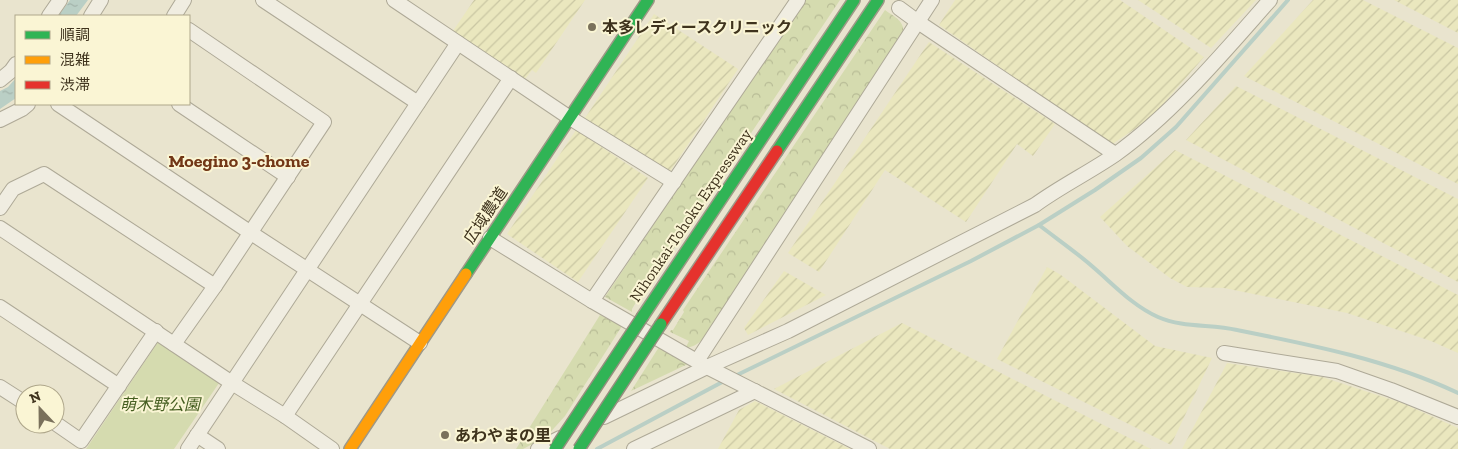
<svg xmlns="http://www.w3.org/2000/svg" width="1458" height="449" font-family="'Zilla Slab','Noto Sans JP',serif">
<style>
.farmland{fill:url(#farmland-furrows)}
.forest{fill:url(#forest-crowns)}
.green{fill:#d5dbaf}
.water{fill:url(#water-ripples)}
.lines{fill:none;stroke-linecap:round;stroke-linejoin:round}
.stream{stroke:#bacfc5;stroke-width:4}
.street-casing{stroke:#aea997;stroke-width:16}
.fast-casing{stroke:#9e9887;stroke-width:14}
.slow-casing{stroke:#9e9887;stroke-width:14}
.jam-casing{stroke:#9e9887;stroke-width:14}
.street{stroke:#f0ede1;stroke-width:14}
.fast{stroke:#30b455;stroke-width:11}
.slow{stroke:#ff9f0a;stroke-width:11}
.jam{stroke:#e5322d;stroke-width:11}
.fast-bridge-casing{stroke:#948e7e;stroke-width:14;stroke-linecap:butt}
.fast-bridge{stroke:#30b455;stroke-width:11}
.poi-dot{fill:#7a715b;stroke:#faf5d4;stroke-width:2}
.labels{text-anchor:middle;stroke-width:4;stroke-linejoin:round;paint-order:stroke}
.poi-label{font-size:16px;font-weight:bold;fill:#3f331d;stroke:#faf5d4;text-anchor:start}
.street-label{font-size:16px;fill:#3f331d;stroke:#faf5d4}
.park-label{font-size:16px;font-style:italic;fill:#465f21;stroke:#faf5d4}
.neighbourhood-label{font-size:18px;font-weight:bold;fill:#723716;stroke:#faf5d4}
</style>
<defs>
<pattern id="farmland-furrows" width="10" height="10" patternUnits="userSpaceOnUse" patternTransform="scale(1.25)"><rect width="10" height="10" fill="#eae7be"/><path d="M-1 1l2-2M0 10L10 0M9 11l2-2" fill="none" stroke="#cac7a3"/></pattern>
<pattern id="forest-crowns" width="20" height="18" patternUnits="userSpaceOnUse" patternTransform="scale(1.25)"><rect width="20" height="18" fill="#d5dbaf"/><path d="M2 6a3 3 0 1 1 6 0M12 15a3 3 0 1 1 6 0" fill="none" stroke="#b8bc96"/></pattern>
<pattern id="water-ripples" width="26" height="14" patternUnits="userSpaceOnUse" patternTransform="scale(1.25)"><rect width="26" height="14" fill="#bacfc5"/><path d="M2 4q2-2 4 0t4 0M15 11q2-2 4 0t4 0" fill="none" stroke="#a1b2a9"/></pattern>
</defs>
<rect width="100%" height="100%" fill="#e9e4ce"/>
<g class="farmland">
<path d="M474 0H585L536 73 532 70 525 79 453 31Z"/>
<path d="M955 0H1120L1204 57 1151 118 1111 145 939 25Z"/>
<path d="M1138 0H1256L1211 48Z"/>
<path d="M1313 0H1363L1458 48V184L1244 76Z"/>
<path d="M1394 0H1458V33Z"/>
<path d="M654 14 738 69 669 173 585 118Z"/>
<path d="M929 42 1055 124 1033 156 1017 144 966 222 885 170 819 272 788 253Z"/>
<path d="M1236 86 1458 199V282L1186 140Z"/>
<path d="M576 130 648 178 578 282 507 234Z"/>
<path d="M1175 150 1458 295V353L1431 341 1347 313 1224 288 1187 287 1170 278 1127 246 1100 217Z"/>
<path d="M1047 267 1061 275 1155 346 1212 358 1171 445 997 359Z"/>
<path d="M784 271 826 295 748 335 744 328Z"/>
<path d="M902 323 1151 449H890L774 389Z"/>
<path d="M1227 363 1322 377 1402 403 1458 428V449H1182Z"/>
<path d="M755 401 850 449H718L739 410Z"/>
</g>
<g class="forest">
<path d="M804 0H840L647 289H644L632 309V312L605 297Z"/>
<path d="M885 10C896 18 907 22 902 37L717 319C710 329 700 349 686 347L689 341 670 332 671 330H673L684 312 683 310Z"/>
<path d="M600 315 622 326 565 416 546 437 523 449H516Z"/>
<path d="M659 347 690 363 631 391Z"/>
</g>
<path class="green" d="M158 342 219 383 174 449H86Z"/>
<g class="water">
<path d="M70 0H88L76 16H58Z"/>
<path d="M16 78V98L0 109V91L8 87Z"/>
</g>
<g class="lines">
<g class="stream">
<path d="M1039 225C1057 239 1076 252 1093 267 1114 285 1133 306 1158 317 1183 328 1211 324 1237 330 1312 345 1388 360 1458 393"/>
<path d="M733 377 971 261 1039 225 1095 190 1141 158 1176 127 1288 0"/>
<path d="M597 449 726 380"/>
</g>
<g class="street-casing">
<g id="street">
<path d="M263 0 418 103"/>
<path d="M394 0 570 118 674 182"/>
<path d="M899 8 918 22 1115 154"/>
<path d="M49 16 60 0"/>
<path d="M91 16 101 0"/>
<path d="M174 16 184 0"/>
<path d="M0 80 11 71 16 64"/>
<path d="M58 104 251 233 420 343"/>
<path d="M179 104 288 177"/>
<path d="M0 120 22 109 28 104"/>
<path d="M0 208 13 189 44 174 215 286"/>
<path d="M0 228 232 383 285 416 332 449"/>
<path d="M490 238 592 301 707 367 869 449"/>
<path d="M592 301 798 0"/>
<path d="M0 307 119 386"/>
<path d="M174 344 215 286 324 122 189 30"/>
<path d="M1224 353 1337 371 1391 390 1458 417"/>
<path d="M697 361 932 0"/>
<path d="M0 387 25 403"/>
<path d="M285 416 511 78"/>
<path d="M604 417 707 367 788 331 1035 205C1061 186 1090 172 1116 154 1173 113 1224 52 1270 0"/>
<path d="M55 423 81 441 156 331"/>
<path d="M197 435 218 449"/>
<path d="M188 449 458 43"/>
<path d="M538 449 560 438"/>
<path d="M634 449 755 391"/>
</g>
</g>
<g class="fast-casing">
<g id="fast">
<path d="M777 151 878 0"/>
<path d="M466 274 648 0"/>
<path d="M643 316 854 0"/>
</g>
</g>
<g class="slow-casing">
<path id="slow" d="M350 449 466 274"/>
</g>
<g class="jam-casing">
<path id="jam" d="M661 324 777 151"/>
</g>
<use href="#street" class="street"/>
<use href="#fast" class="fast"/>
<use href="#slow" class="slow"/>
<use href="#jam" class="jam"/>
<g class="fast-bridge-casing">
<g id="fast-bridge">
<path d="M555 449 643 316"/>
<path d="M579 449 661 324"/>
</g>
</g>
<use href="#fast-bridge" class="fast-bridge"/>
</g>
<g class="poi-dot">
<circle cx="592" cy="27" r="5"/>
<circle cx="445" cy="435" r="5"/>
</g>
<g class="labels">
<g class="poi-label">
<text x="602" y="33">本多レディースクリニック</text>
<text x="455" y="441">あわやまの里</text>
</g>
<g class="street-label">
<text transform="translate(485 215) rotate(-56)" y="6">広域農道</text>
<text transform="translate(690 215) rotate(-56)" y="6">Nihonkai-Tohoku Expressway</text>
</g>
<g class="park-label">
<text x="160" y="410">萌木野公園</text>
</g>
<g class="neighbourhood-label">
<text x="239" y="167">Moegino 3-chome</text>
</g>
</g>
<rect x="15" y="15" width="175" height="90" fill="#faf5d4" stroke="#afa78b"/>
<rect x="25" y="31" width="25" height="8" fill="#30b455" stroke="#afa78b"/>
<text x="60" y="40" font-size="15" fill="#3f331d">順調</text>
<rect x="25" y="56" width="25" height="8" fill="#ff9f0a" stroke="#afa78b"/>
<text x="60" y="65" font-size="15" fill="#3f331d">混雑</text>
<rect x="25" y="81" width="25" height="8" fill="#e5322d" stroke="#afa78b"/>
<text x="60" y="90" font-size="15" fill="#3f331d">渋滞</text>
<g transform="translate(40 409) rotate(338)"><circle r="24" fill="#faf5d4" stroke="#afa78b"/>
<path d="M0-4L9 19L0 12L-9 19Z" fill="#7a715b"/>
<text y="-8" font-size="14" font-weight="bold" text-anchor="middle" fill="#3f331d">N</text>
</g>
</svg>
